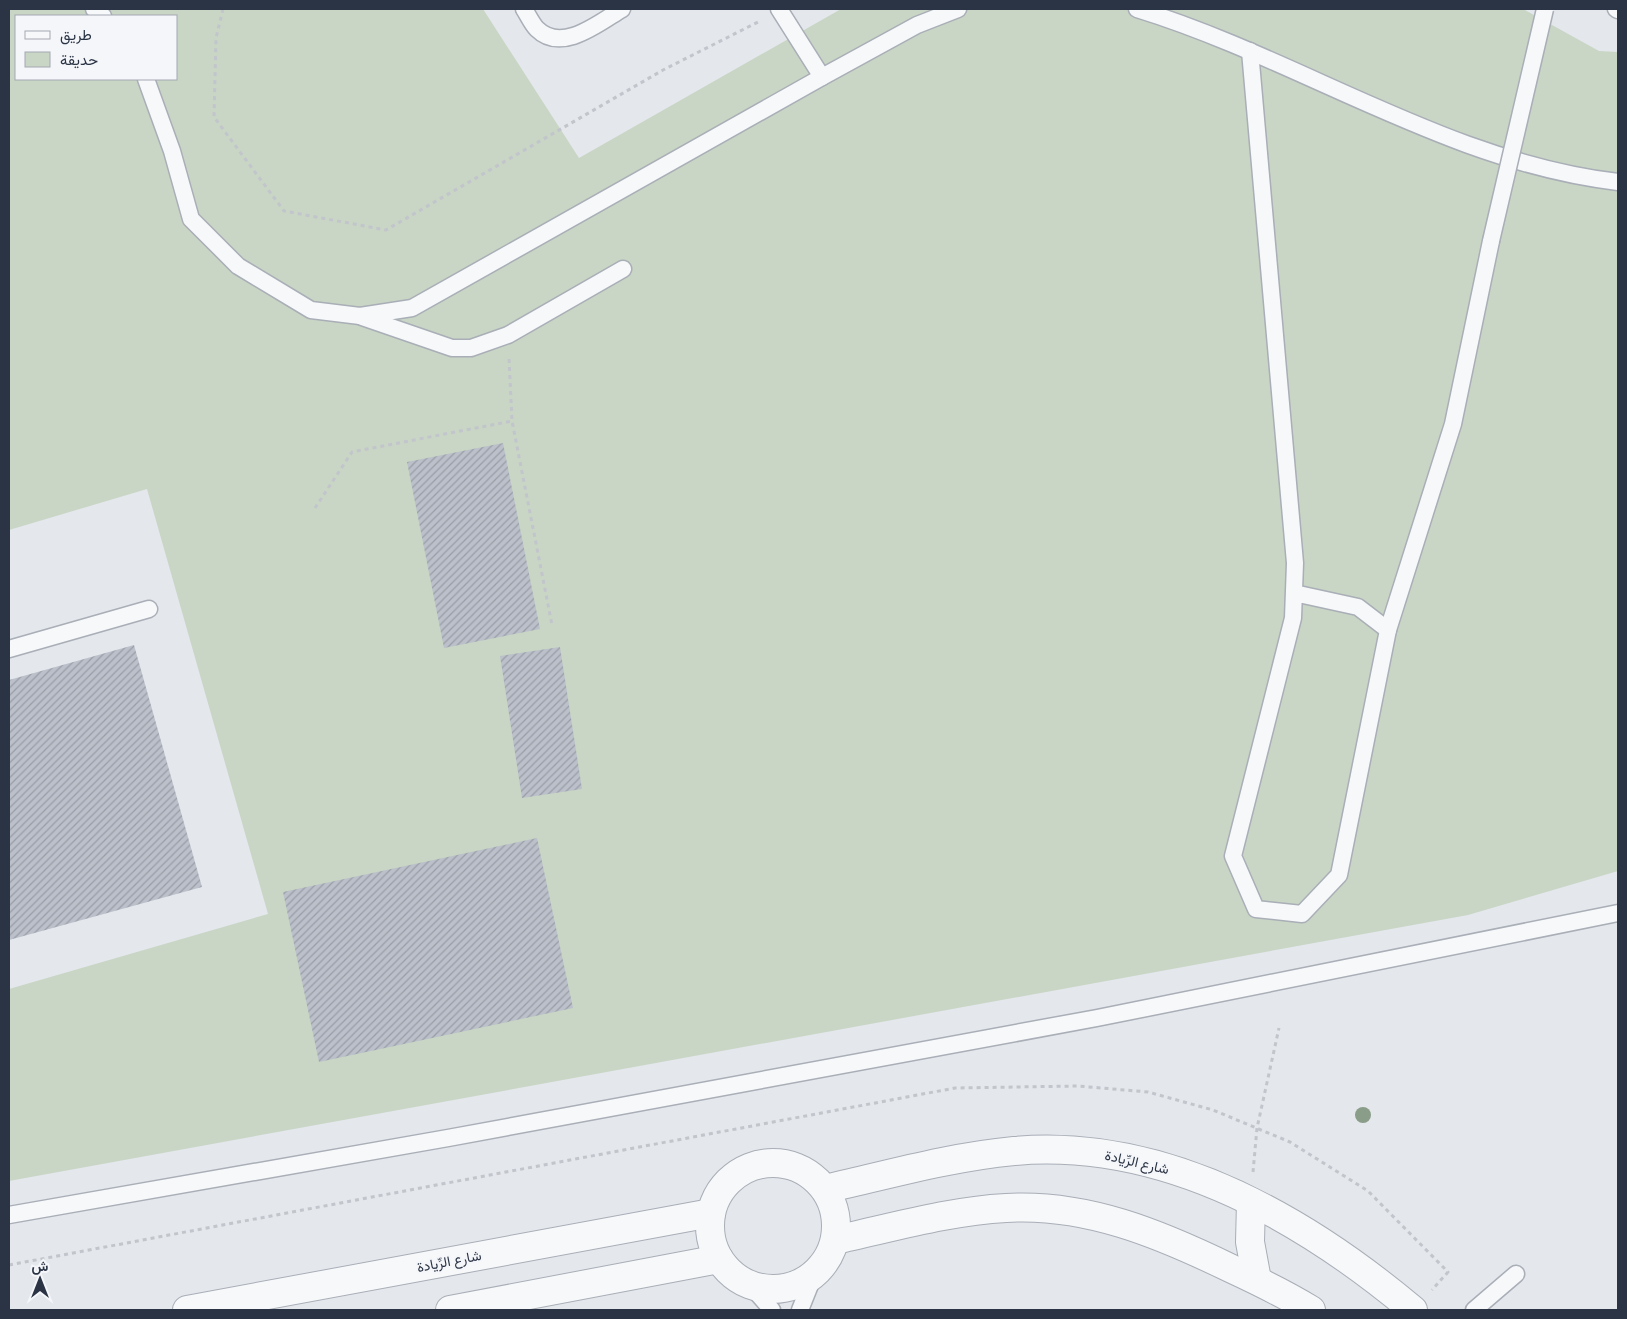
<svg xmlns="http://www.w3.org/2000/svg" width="1627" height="1319" font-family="Cabin,Vazirmatn,sans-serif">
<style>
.park{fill:#c9d6c5;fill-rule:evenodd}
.building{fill:url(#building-hatch)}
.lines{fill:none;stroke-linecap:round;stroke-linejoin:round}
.lane-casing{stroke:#a9aeb7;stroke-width:19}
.street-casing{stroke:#a9aeb7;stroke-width:30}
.path{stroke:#c2c5cb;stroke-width:3;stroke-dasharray:4 4;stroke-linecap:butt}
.lane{stroke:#f7f8fa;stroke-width:16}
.street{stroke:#f7f8fa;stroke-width:28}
.lane-bridge-casing{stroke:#a9aeb7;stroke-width:19;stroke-linecap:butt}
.lane-bridge{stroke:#f7f8fa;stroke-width:16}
.tree{fill:#899d89}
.labels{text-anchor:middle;stroke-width:4;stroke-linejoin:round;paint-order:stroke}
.street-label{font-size:14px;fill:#2b3445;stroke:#f4f6f9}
</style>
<defs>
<pattern id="building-hatch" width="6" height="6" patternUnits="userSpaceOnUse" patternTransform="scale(1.25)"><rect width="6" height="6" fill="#bbc0ca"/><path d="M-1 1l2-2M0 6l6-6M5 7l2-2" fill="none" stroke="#989da6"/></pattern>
</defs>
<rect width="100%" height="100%" fill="#e4e7ec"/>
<path class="park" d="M9 9H483L579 158 841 9H1523L1599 51 1618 52V871L1468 915 9 1181V989L268 914 147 489 9 530ZM16 16H176V79H16Z"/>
<g class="building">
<path d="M503 443 540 629 444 648 407 462Z"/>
<path d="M134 645 202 887 9 940V680Z"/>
<path d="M560 647 582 789 522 798 500 656Z"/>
<path d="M537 838 573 1008 319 1062 283 892Z"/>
</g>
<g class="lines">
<g class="lane-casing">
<g id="lane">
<path d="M94 9 103 16"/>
<path d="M524 9C528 15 532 24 537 29 562 54 600 22 622 9"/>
<path d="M779 9 822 77"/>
<path d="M1137 9C1300 59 1447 162 1618 182"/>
<path d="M1616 9 1618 10"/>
<path d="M1250 51 1295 563 1293 618 1233 856 1256 909 1302 914 1339 875 1388 630 1358 607 1294 593"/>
<path d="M146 79 172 151 191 219 238 266 311 310 360 316 412 308 822 77 917 25 958 9"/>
<path d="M362 317 452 348H471L508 335 623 269"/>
<path d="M1388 630 1453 424 1491 241"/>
<path d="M9 649 149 609"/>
<path d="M9 1215 448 1138 1097 1018 1618 913"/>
<path d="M750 1285 772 1310"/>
<path d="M800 1310 814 1275"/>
<path d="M1474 1310 1516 1274"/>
</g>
</g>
<g class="street-casing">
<g id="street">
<circle cx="773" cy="1226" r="63"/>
<path d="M825 1189C887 1175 950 1157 1014 1151 1163 1138 1302 1217 1413 1310"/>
<path d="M1251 1202 1250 1242 1257 1280"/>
<path d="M835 1240C891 1228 949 1211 1006 1208 1086 1203 1160 1234 1230 1268 1258 1281 1285 1294 1311 1310"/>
<path d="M187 1310 711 1213"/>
<path d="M450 1310 719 1259"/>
</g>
</g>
<g class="path">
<path d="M223 9 216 38 214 117 284 211 386 230 663 70 760 21"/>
<path d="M509 359 512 421 552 625"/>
<path d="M315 508 352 452 512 421"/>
<path d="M1253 1172 1257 1128 1279 1028"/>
<path d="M9 1265 955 1088 1078 1086 1148 1092 1213 1110 1290 1142 1368 1191 1448 1272 1432 1290"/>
</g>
<use href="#lane" class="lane"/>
<use href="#street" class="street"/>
<g class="lane-bridge-casing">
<path id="lane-bridge" d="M1491 241 1545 9"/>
</g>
<use href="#lane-bridge" class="lane-bridge"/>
</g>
<circle class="tree" cx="1363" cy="1115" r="8"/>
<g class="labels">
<g class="street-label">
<text transform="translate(1137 1162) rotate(13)" y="5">شارع الرِّيادة</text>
<text transform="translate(449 1261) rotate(-11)" y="5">شارع الرِّيادة</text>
</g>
</g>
<rect width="1627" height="1319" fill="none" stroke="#2b3445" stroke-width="20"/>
<rect x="15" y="15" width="162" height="65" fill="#f4f6f9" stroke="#a4a8b1"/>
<rect x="25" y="31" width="25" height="8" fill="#f7f8fa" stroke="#a4a8b1"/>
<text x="60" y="40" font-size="15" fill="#2b3445">طريق</text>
<rect x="25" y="52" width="25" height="15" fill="#c9d6c5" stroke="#a4a8b1"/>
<text x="60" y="65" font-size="15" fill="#2b3445">حديقة</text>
<g transform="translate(40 1279)" stroke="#f4f6f9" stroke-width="4" paint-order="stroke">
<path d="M0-4L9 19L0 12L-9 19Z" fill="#2b3445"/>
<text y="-8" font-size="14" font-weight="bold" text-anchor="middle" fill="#2b3445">ش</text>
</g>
</svg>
